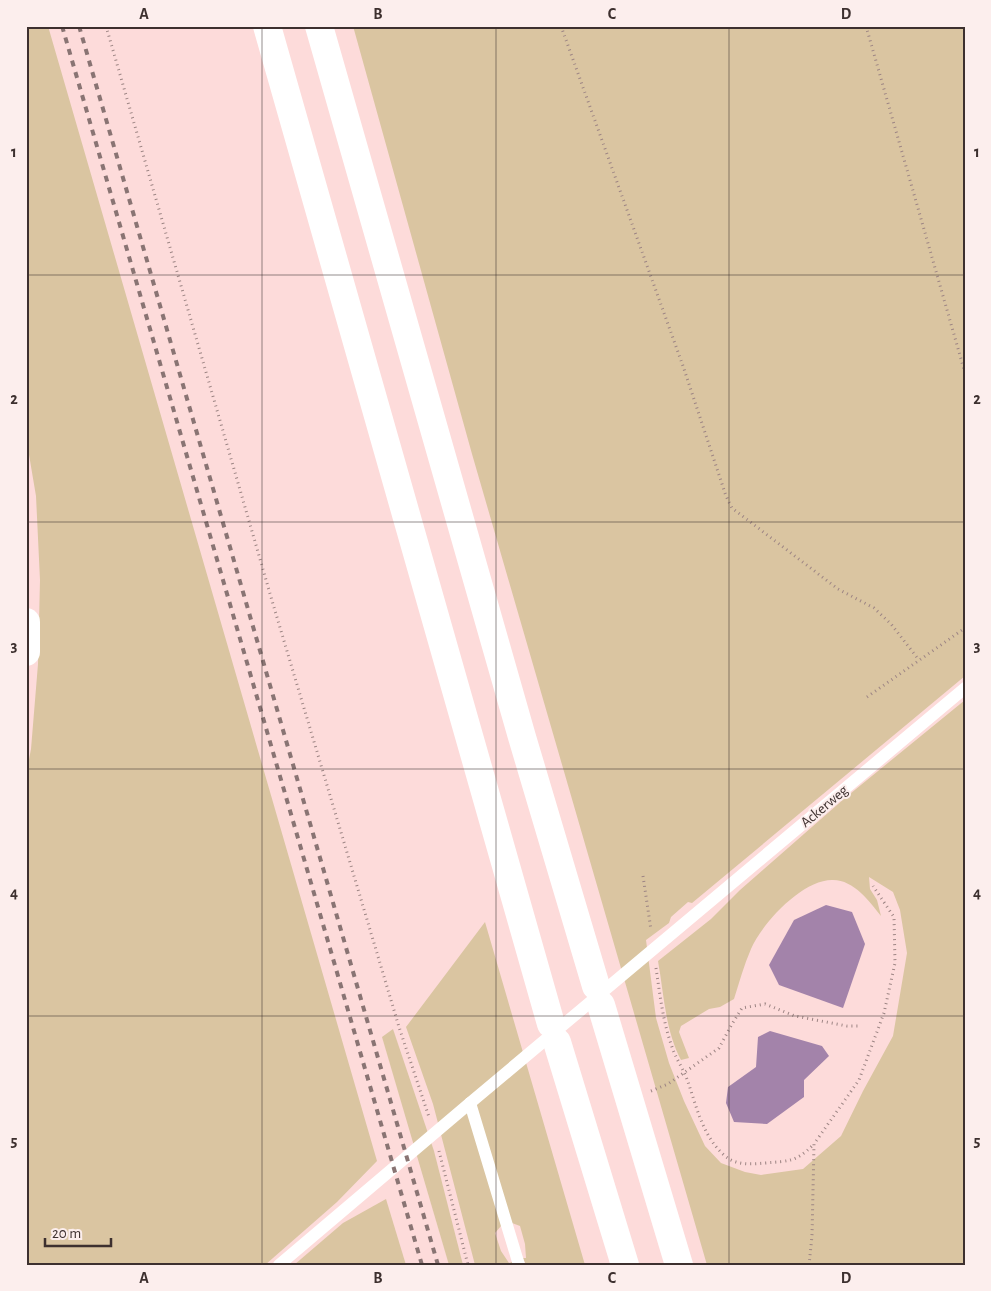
<svg xmlns="http://www.w3.org/2000/svg" width="991" height="1291" font-family="'Alegreya Sans',sans-serif">
<style>
.green{fill:#dac5a1}
.water{fill:#a383aa}
.lines{fill:none;stroke-linecap:round;stroke-linejoin:round}
.path{stroke:#9d8584;stroke-width:3;stroke-dasharray:1 4;stroke-linecap:butt}
.lane{stroke:#fff;stroke-width:12}
.secondary{stroke:#fff;stroke-width:28}
.highway{stroke:#fff;stroke-width:28}
.rail{stroke:#897473;stroke-width:4;stroke-dasharray:6 6;stroke-linecap:butt}
.grid{fill:none;stroke:#3d302f;stroke-width:1;stroke-opacity:0.55}
.labels{text-anchor:middle;stroke-width:4;stroke-linejoin:round;paint-order:stroke}
.street-label{font-size:15px;fill:#3d302f;stroke:#fceeed}
.neatline{fill:none;stroke:#3d302f;stroke-width:2}
.grid-label{font-size:16px;text-anchor:middle;font-weight:bold;fill:#3d302f}
</style>
<rect width="100%" height="100%" fill="#fddbda"/>
<g class="green">
<path d="M26 26H48L377 1161 337 1202 265 1265H26V775L31 749 38 664 40 580 36 496 26 437Z"/>
<path d="M353 26H965V676L692 903 688 902 671 917 669 923 646 940 656 1018 669 1063 684 1101 705 1146 721 1163 745 1172 761 1175 803 1169 841 1136 863 1091 893 1036 907 953 900 910 893 892 869 877 870 889 877 900 881 916C870 902 854 880 833 880 803 879 762 923 751 949 744 965 739 983 734 999L720 1007 709 1009 681 1026 679 1032 689 1058 681 1060C665 1030 664 994 658 961L711 919 740 890 845 798 965 700V1265H707L472 454Z"/>
<path d="M485 922 585 1265H526L523 1258H526L525 1244 520 1226 512 1223 501 1226 495 1233 501 1251 509 1263 512 1262 513 1265H475L433 1104 406 1027Z"/>
<path d="M393 1029 434 1151 463 1265H449L382 1037Z"/>
<path d="M386 1199 406 1265H294L343 1223Z"/>
</g>
<g class="water">
<path d="M826 905 852 912 865 944 843 1008 779 985 769 965 794 920Z"/>
<path d="M770 1031 822 1046 829 1056 804 1080V1097L767 1124 734 1122 726 1103 728 1087 756 1067 758 1037Z"/>
</g>
<g class="lines">
<g class="path">
<path d="M106 26 273 604 399 1027 429 1117"/>
<path d="M561 26 683 366 726 496 732 508 838 589 874 608 891 624 919 660"/>
<path d="M866 26 965 373"/>
<path d="M867 697 965 628"/>
<path d="M643 876 651 930"/>
<path d="M656 968C660 995 663 1022 672 1047 676 1059 684 1070 688 1082 697 1108 703 1137 725 1156 737 1166 752 1164 765 1163 789 1161 796 1162 813 1145"/>
<path d="M651 1091 668 1084 719 1048 732 1024 742 1008 765 1004 795 1016 847 1026H860"/>
<path d="M439 1151 468 1265"/>
<path d="M809 1265 812 1236 814 1144 859 1080 884 1013 895 963 894 917 873 886"/>
</g>
<g class="lane">
<path d="M470 1103 519 1265"/>
<path d="M279 1265 470 1103 965 688"/>
</g>
<path class="secondary" d="M26 622V652"/>
<g class="highway">
<path d="M267 26 551 1024"/>
<path d="M319 26 522 737 596 986"/>
<path d="M601 1005 679 1265"/>
<path d="M557 1042 625 1265"/>
</g>
<g class="rail">
<path d="M62 26 422 1265"/>
<path d="M79 26 438 1265"/>
</g>
</g>
<path class="grid" d="M262 26V1265M496 26V1265M729 26V1265M26 275H965M26 522H965M26 769H965M26 1016H965"/>
<g class="labels">
<g class="street-label">
<text transform="translate(824 806) rotate(-40)" y="5">Ackerweg</text>
</g>
</g>
<rect width="991" height="1291" fill="none" stroke="#fceeed" stroke-width="55"/>
<path d="M45 1238v8h66v-8" fill="none" stroke="#3d302f" stroke-width="2.5"/>
<text x="52" y="1238" font-size="15" fill="#3d302f" stroke="#fceeed" stroke-width="4" paint-order="stroke">20 m</text>
<rect x="28" y="28" width="936" height="1236" class="neatline"/>
<g class="grid-label">
<text x="144" y="19">A</text>
<text x="378" y="19">B</text>
<text x="612" y="19">C</text>
<text x="846" y="19">D</text>
<text x="14" y="157">1</text>
<text x="977" y="157">1</text>
<text x="14" y="404">2</text>
<text x="977" y="404">2</text>
<text x="14" y="651">3</text>
<text x="977" y="651">3</text>
<text x="14" y="898">4</text>
<text x="977" y="898">4</text>
<text x="14" y="1146">5</text>
<text x="977" y="1146">5</text>
<text x="144" y="1283">A</text>
<text x="378" y="1283">B</text>
<text x="612" y="1283">C</text>
<text x="846" y="1283">D</text>
</g>
</svg>
